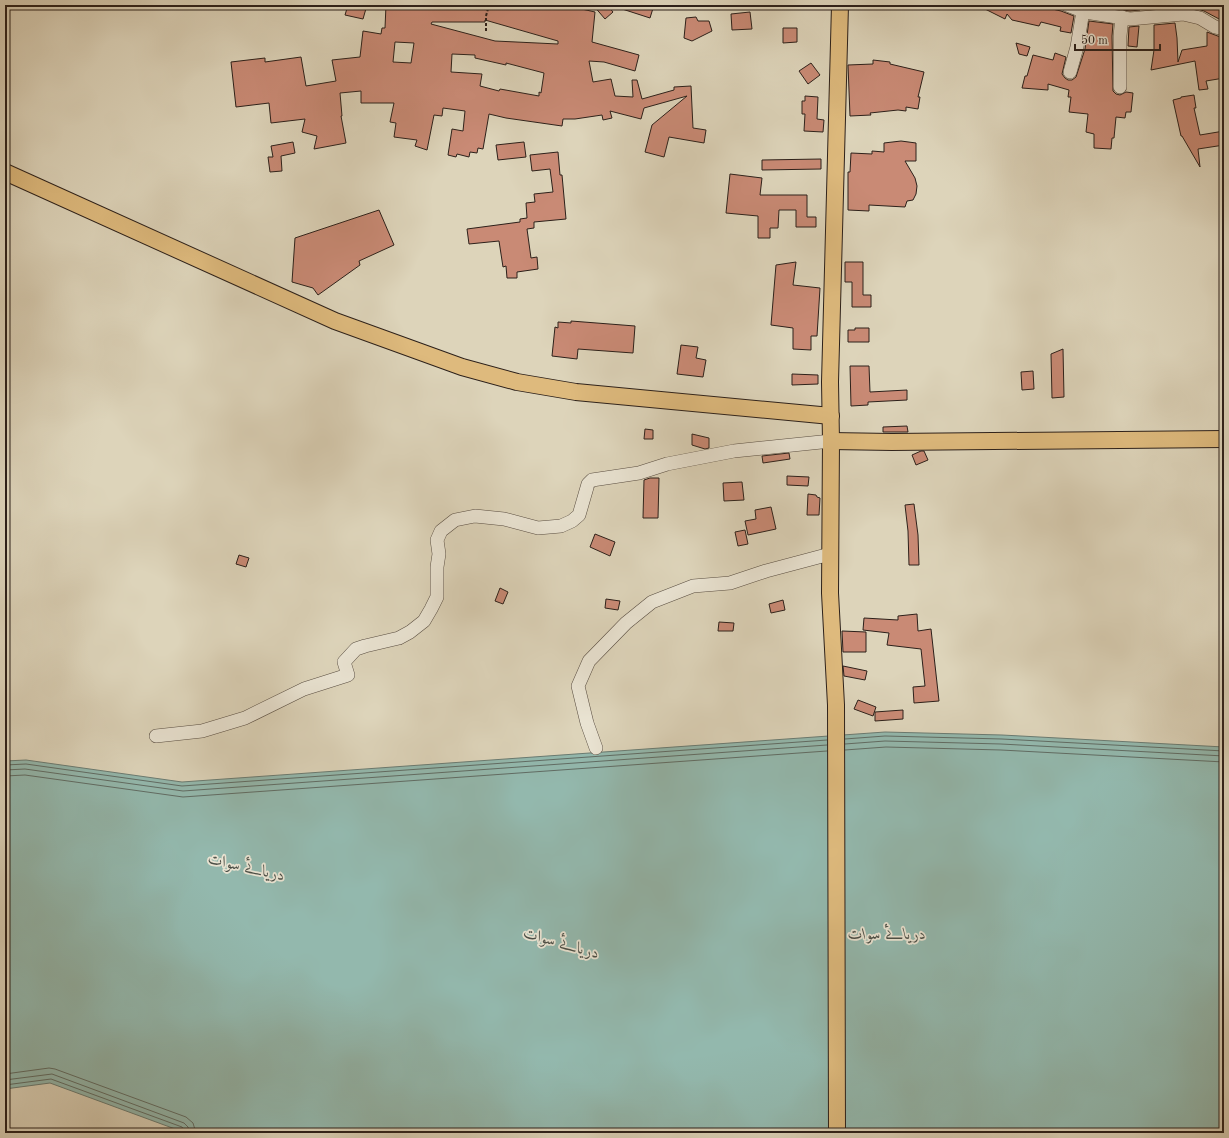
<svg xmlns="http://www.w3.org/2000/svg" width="1229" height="1138" font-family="'Old Standard TT',Amiri,serif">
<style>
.water{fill:#93b8ad;stroke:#6a7b72}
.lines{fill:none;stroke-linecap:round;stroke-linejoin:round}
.shore{stroke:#606c64;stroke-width:1}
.building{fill:#c98a75;stroke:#2c201a;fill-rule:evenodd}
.minor-casing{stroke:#584d42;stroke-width:14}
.major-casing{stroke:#2c201a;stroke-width:18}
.path{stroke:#2c201a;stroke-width:2;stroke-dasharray:3 2;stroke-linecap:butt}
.minor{stroke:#e9e3d2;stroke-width:13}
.major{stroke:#deba7d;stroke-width:16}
.labels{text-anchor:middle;stroke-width:3.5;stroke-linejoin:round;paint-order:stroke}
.water-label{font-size:16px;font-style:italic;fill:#4b4e46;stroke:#e9e3d2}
</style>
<rect width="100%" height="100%" fill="#ddd4ba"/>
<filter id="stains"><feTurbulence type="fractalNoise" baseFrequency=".005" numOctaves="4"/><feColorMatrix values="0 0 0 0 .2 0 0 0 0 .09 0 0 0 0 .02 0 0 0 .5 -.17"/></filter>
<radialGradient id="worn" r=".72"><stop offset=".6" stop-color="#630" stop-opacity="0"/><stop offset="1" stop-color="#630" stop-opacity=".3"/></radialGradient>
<path class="water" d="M885 732 1002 735 1224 747V1133H186L50 1083 5 1089V761L26 760 182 782Z"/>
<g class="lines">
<g class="shore">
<path d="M845 739 885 736 1002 739 1224 751"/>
<path d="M845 744 885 741 1001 744 1224 756"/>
<path d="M845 750 886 747 1001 750 1224 762"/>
<path d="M5 765 26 764 182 786 827 740"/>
<path d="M5 770 25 769 183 791 827 745"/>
<path d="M5 776 25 775 183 797 827 751"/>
<path d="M5 1074 49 1068 55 1069 186 1117 193 1123 196 1133"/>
<path d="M5 1080 52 1074 184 1123 188 1127 190 1133"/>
<path d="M5 1085 51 1079 182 1127 184 1130 185 1133"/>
</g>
</g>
<g class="building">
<path d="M348 5H367L363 19 345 15Z"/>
<path d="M386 5H564L595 12 592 42 639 55 635 71 604 62 589 61 593 82 611 79 615 96 633 97 632 80H637L642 99 674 90V87L691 86 693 128 706 130 704 143 669 137 664 157 645 152 652 125 687 96 644 108 641 119 610 111 612 118 603 120 602 115 575 119H563L562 126 506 118 489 114 483 149 478 148 477 153 470 152 469 157 457 154 456 157 448 155 452 129 463 131 465 111 443 108 442 116 434 115 427 150 415 146 417 140 394 137 396 123 390 122 394 103H361V91L340 93 342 116H341L346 143 314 149 317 136 302 132 305 119 271 123 269 103 236 107 231 62 265 58V62L301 57 306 86 336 81 332 60 360 57 363 31 381 34 382 28H385ZM485 20 558 41V44L495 41 431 24 432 22H485ZM395 42 414 43 411 63 393 62ZM452 54 475 55V58L506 65V63L544 73 541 93 539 92V96L500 89 499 91 480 86 482 74 451 72Z"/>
<path d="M593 5H607L613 12 605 19Z"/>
<path d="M617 5H654L650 18 616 7Z"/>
<path d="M977 5H1049L1048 8 1061 11 1074 16 1071 33 1060 31 1061 27 1041 22 1039 26 1012 20 1007 14 1005 19Z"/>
<path d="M1092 5H1141L1140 10 1130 11Z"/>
<path d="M1154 5H1173V7L1154 9Z"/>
<path d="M1199 5H1212L1224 9 1221 20 1204 11 1198 9Z"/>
<path d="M750 12 752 29 732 30 731 14Z"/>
<path d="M696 17 698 21H709L712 31 692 41 684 38 686 18Z"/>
<path d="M1089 21 1113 24 1112 36 1113 91 1116 94 1120 95 1126 92 1133 93 1131 112H1126L1125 118 1116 117 1114 138H1112L1111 149 1094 148V134L1086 132 1088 114 1069 112 1071 97H1068L1069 90 1048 84V90L1022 88 1025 76H1027L1033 55 1053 60 1055 53 1066 57 1062 74 1065 78 1068 80H1072L1076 77 1085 49Z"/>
<path d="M1175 23 1177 38 1178 62 1182 50 1207 46V32L1223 38 1222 64 1224 78 1206 81 1208 89 1199 90 1195 61 1151 70 1154 50V25Z"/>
<path d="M1139 26 1137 47 1128 46 1129 27Z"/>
<path d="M783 28H797V42L783 43Z"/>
<path d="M1016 43 1030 47 1027 56 1019 54Z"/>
<path d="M873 60 890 62V64L924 72 918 97H920L918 109 906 107V111L898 110 870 113 871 115 850 116 848 65 873 64Z"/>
<path d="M811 63 820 75 808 84 799 71Z"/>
<path d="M1194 95 1196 108H1194L1200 135 1224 131V145L1198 149 1200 167 1182 136H1181L1173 100 1181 98V97Z"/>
<path d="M805 96 818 97 817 119 824 120 823 132 804 131 805 114H802V101H805Z"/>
<path d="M901 141 916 143V161H905L915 178 917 186 916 194 913 200 907 201 905 207 869 205V211L848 210V172H850L851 153 872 154V151L884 152V143Z"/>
<path d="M293 142 295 153 281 156 282 171 270 172 268 157H273L271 146Z"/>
<path d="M524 142 526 157 498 160 496 145Z"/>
<path d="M558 152 560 175H562L566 219 534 222V228L527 229 531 258 537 257 538 269 517 272V278H507L506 266 503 267 499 241 469 244 467 229 520 222V219L527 218 526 203 535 202 534 194 553 192 550 169 532 171 530 155Z"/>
<path d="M821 159V169L762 170V160Z"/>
<path d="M730 174 762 178 760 195H807V217H816V227H796V210H779L778 228H770V238H758V216L726 213Z"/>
<path d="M379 210 394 245 359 261 360 265 318 295 313 288 292 282 295 238Z"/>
<path d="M796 262 793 285 820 288 817 336H811V350L793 349V328L771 325 776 265Z"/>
<path d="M845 262H863V295H871V307H852V282H845Z"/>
<path d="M571 321 635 326 633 353 578 349 577 359 552 356 555 327 558 328V322L571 323Z"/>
<path d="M855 328H869V342H848V330H855Z"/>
<path d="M681 345 698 347 696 358 706 360 703 377 677 374Z"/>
<path d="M1063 349 1064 397 1052 398 1051 354Z"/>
<path d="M850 366H869L870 392 907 390V400L868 402V405L851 406Z"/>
<path d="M1033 371 1034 389 1022 390 1021 372Z"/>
<path d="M792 374 818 375V384L792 385Z"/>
<path d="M907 426 908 432H883V427Z"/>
<path d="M645 429 653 430V439H644Z"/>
<path d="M692 434 709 438V448L705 449 692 445Z"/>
<path d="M921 451H924L928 460 916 465 912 455Z"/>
<path d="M789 453 790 459 763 463 762 456Z"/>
<path d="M787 476 809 477 808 486 787 485Z"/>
<path d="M650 478H659L658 518H643L644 480Z"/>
<path d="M742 482 744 500 724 501 723 483Z"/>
<path d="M808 494 816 495 817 497 820 498 819 515H807Z"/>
<path d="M914 504 918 535 919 565H909L908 531 905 505Z"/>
<path d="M771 507 776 529 748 535 745 521 756 519 755 510Z"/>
<path d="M745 530 748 544 738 546 735 532Z"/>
<path d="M595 534 615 542 610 556 590 547Z"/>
<path d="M239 555 249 558 246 567 236 564Z"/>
<path d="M500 588 508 592 503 604 495 601Z"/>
<path d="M606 599 620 601 618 610 605 608Z"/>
<path d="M783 600 785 610 771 613 769 604Z"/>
<path d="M917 614 918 631 931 629 939 701 914 703 913 687 925 686 921 649 887 645 889 633 863 630 864 618 898 620V616Z"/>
<path d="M719 622 734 623 733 631H718Z"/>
<path d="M842 631 866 632V652H843Z"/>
<path d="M843 666 867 671 865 680 844 676Z"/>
<path d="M858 700 876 707 873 716 854 709Z"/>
<path d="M903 710V719L875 721V712Z"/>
</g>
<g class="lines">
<g class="minor-casing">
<g id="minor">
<path d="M1067 5 1085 12 1130 19 1183 14 1200 18 1215 27 1224 29"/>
<path d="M1070 72 1077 47 1083 11"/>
<path d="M1120 87V36L1122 17"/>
<path d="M156 736 202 731 245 718 304 689 348 675 344 662 356 649 365 646 399 638 410 632 424 621 431 609 437 597V567L439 554 437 540 441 531 455 520 475 516 504 519 538 528 561 526 572 521 579 515 588 484 592 480 639 473 667 464 734 451 831 441"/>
<path d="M596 748 587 723 578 686 589 661 626 623 652 602 693 586 730 583 766 571 830 554"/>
</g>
</g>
<g class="major-casing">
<g id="major">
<path d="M5 172 335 321 462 367 517 382 576 392 831 416"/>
<path d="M831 441 892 442 1224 439"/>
<path d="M837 1133 836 705 830 593 831 441 830 382 840 5"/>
</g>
</g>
<path class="path" d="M486 31V16L489 5"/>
<use href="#minor" class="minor"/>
<use href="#major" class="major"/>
</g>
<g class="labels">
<g class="water-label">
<text transform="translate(247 866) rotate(13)" y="6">دریائے سوات</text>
<text x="887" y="939">دریائے سوات</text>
<text transform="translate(562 942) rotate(16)" y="6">دریائے سوات</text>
</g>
</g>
<rect width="1229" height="1138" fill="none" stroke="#ddd4ba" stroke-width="20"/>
<rect x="6" y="6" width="1217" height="1126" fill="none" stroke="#2c201a" stroke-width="2"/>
<rect x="10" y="10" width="1209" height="1118" fill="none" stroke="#2c201a"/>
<path d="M1075 44v6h85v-6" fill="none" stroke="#2c201a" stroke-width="2"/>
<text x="1081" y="44" font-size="12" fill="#2c201a" stroke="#e9e3d2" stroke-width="3" paint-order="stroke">50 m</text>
<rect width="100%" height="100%" filter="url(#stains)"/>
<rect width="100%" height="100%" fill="url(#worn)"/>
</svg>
